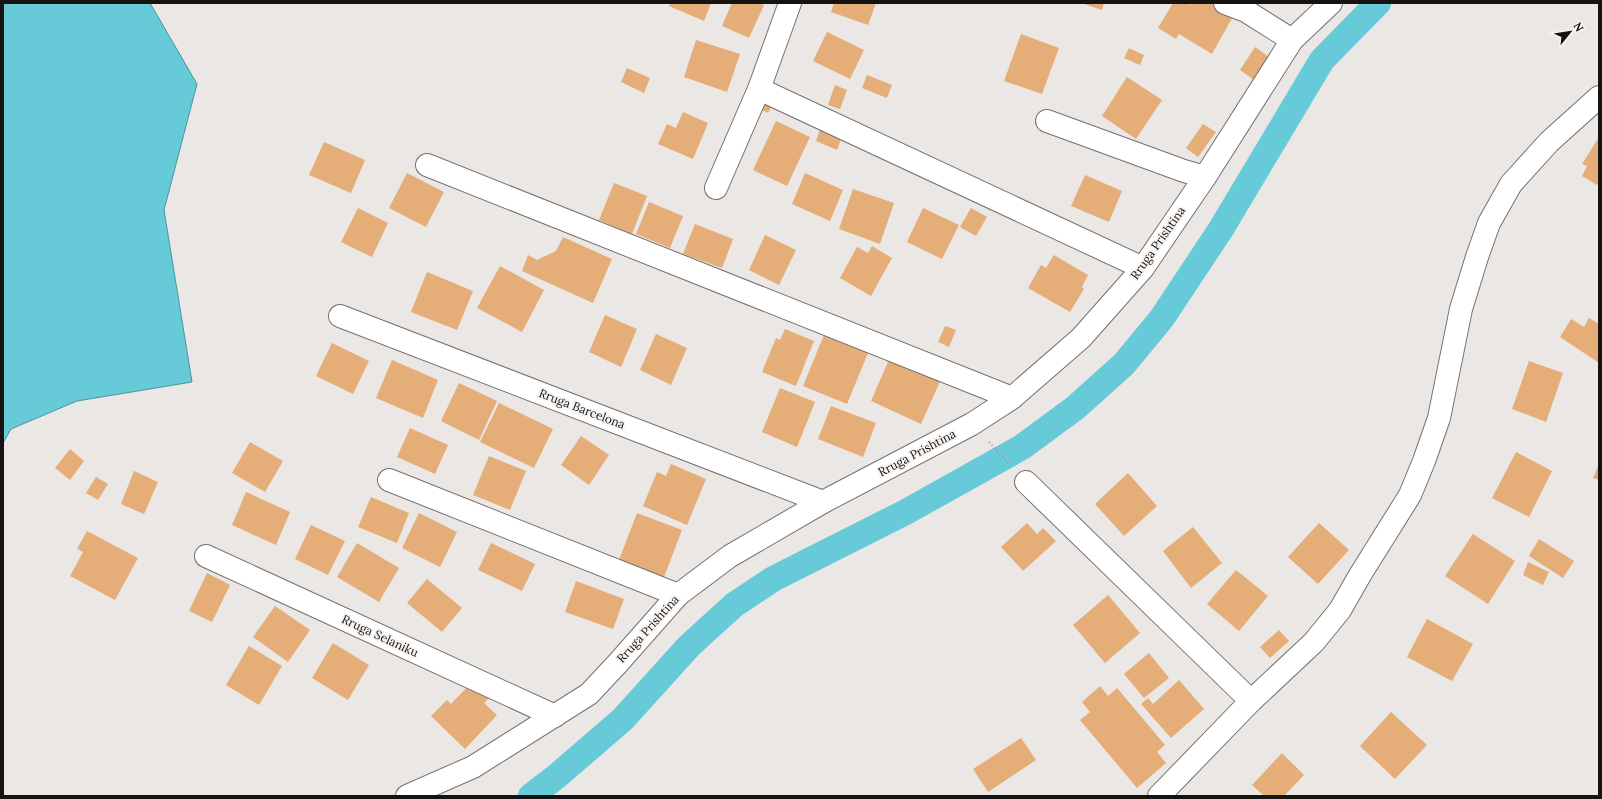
<svg xmlns="http://www.w3.org/2000/svg" width="1602" height="799" font-family="Lora,serif">
<style>
.water{fill:#66cad9;stroke:#4e939e}
.lines{fill:none;stroke-linecap:round;stroke-linejoin:round}
.canal{stroke:#66cad9;stroke-width:26}
.building{fill:#e5ad78}
.street-casing{stroke:#74716e;stroke-width:24}
.path{stroke:#9e9b98;stroke-width:2.5;stroke-dasharray:1 3;stroke-linecap:butt}
.street{stroke:#fff;stroke-width:22}
.labels{text-anchor:middle;stroke-width:4;stroke-linejoin:round;paint-order:stroke}
.street-label{font-size:12px;fill:#151413;stroke:#f8f4f1}
</style>
<rect width="100%" height="100%" fill="#ebe7e4"/>
<path class="water" d="M3 3H150L197 84 164 210 192 382 77 401 11 429 3 443Z"/>
<g class="lines">
<path class="canal" d="M531 796 557 776 623 719 689 646 734 605 773 579 904 513 1022 447 1075 408 1124 364 1162 318 1221 229 1322 60 1378 3"/>
</g>
<g class="building">
<path d="M670 3H711L704 21 669 6Z"/>
<path d="M732 3H759L764 5 749 38 722 26Z"/>
<path d="M834 3H876L868 25 831 12Z"/>
<path d="M1081 3H1104L1102 10Z"/>
<path d="M1173 3H1188L1191 5 1192 3H1214L1227 11H1236L1212 54 1179 34 1176 39 1158 28Z"/>
<path d="M827 32 864 50 850 79 813 61Z"/>
<path d="M1021 34 1059 48 1042 94 1004 81Z"/>
<path d="M696 40 740 54 727 92 684 77Z"/>
<path d="M1255 47 1269 57 1254 80 1240 70Z"/>
<path d="M1129 48 1144 55 1140 65 1124 58Z"/>
<path d="M627 68 650 78 644 93 621 82Z"/>
<path d="M867 75 892 85 887 98 862 88Z"/>
<path d="M1127 77 1162 100 1136 139 1102 116Z"/>
<path d="M835 85 847 90 840 109 828 105Z"/>
<path d="M758 96 773 103 768 113 754 106Z"/>
<path d="M683 112 708 123 693 159 658 144 667 124 676 128Z"/>
<path d="M776 121 810 137 787 186 753 170Z"/>
<path d="M1203 124 1216 132 1198 157 1186 148Z"/>
<path d="M821 127 842 137 837 150 816 141Z"/>
<path d="M1599 137V183L1597 185 1582 176 1587 166 1582 164Z"/>
<path d="M324 142 365 160 351 193 309 175Z"/>
<path d="M407 173 444 192 426 227 389 208Z"/>
<path d="M805 173 843 190 830 221 792 204Z"/>
<path d="M1085 175 1122 191 1109 222 1071 206Z"/>
<path d="M614 183 647 196 632 234 599 220Z"/>
<path d="M853 189 894 203 880 244 839 229Z"/>
<path d="M649 202 683 216 670 248 636 234Z"/>
<path d="M358 208 388 223 372 257 341 242Z"/>
<path d="M923 208 959 225 942 259 907 242Z"/>
<path d="M971 208 987 217 976 236 960 227Z"/>
<path d="M695 224 733 239 722 268 683 254Z"/>
<path d="M765 235 796 250 779 285 749 270Z"/>
<path d="M563 237 612 259 593 303 522 271 528 255 537 260 556 251Z"/>
<path d="M872 246 892 258 871 296 840 278 857 247 868 253Z"/>
<path d="M1054 255 1088 275 1082 287 1084 289 1070 312 1028 288 1041 265 1046 268Z"/>
<path d="M500 266 544 290 522 332 477 308Z"/>
<path d="M427 272 473 291 457 330 411 312Z"/>
<path d="M605 315 637 329 621 367 589 352Z"/>
<path d="M1589 318 1599 324V363L1560 337 1571 319 1584 327Z"/>
<path d="M945 326 956 330 949 347 938 342Z"/>
<path d="M785 329 814 341 796 386 762 372 776 338 780 340Z"/>
<path d="M826 330 870 348 847 404 803 386Z"/>
<path d="M656 334 687 348 671 385 640 370Z"/>
<path d="M332 343 369 361 353 394 316 376Z"/>
<path d="M891 355 942 377 921 424 871 401Z"/>
<path d="M392 360 438 380 423 418 376 398Z"/>
<path d="M1529 361 1563 373 1546 422 1512 409Z"/>
<path d="M459 383 497 401 479 440 441 421Z"/>
<path d="M780 388 815 402 797 447 762 432Z"/>
<path d="M499 403 553 429 534 468 480 442Z"/>
<path d="M831 406 876 423 863 457 818 439Z"/>
<path d="M410 428 448 445 435 474 397 457Z"/>
<path d="M581 436 609 455 589 485 561 465Z"/>
<path d="M250 442 283 461 265 492 232 473Z"/>
<path d="M70 449 84 461 70 480 55 468Z"/>
<path d="M1516 452 1552 471 1529 517 1492 498Z"/>
<path d="M489 456 526 471 510 510 473 495Z"/>
<path d="M671 464 706 479 687 525 643 506 657 472 666 476Z"/>
<path d="M1599 464V480L1593 478Z"/>
<path d="M134 471 158 482 144 514 121 504Z"/>
<path d="M1128 473 1157 506 1124 536 1095 504Z"/>
<path d="M96 477 108 484 98 500 86 493Z"/>
<path d="M246 492 290 512 276 545 232 525Z"/>
<path d="M371 497 409 513 397 543 358 527Z"/>
<path d="M419 513 457 532 440 567 402 548Z"/>
<path d="M637 513 682 530 664 577 619 560Z"/>
<path d="M1027 523 1037 534 1043 528 1056 541 1023 571 1001 547Z"/>
<path d="M1319 523 1349 550 1318 584 1288 557Z"/>
<path d="M311 525 345 541 328 575 295 559Z"/>
<path d="M1193 527 1222 563 1191 588 1163 551Z"/>
<path d="M87 531 138 558 115 600 70 576 83 552 77 549Z"/>
<path d="M1473 534 1515 561 1488 604 1445 576Z"/>
<path d="M1539 539 1574 561 1563 578 1529 556Z"/>
<path d="M357 543 399 568 379 602 337 577Z"/>
<path d="M491 543 535 564 522 591 478 570Z"/>
<path d="M1528 562 1549 572 1543 585 1523 575Z"/>
<path d="M1236 570 1268 596 1239 631 1207 604Z"/>
<path d="M207 573 230 585 212 622 189 611Z"/>
<path d="M427 579 462 608 442 632 407 603Z"/>
<path d="M576 581 624 599 613 629 565 612Z"/>
<path d="M1108 595 1140 633 1105 663 1073 625Z"/>
<path d="M275 606 310 630 288 662 253 637Z"/>
<path d="M1427 619 1473 644 1452 681 1407 657Z"/>
<path d="M1279 630 1289 641 1270 658 1260 647Z"/>
<path d="M333 643 369 665 348 700 312 678Z"/>
<path d="M249 646 282 666 259 705 226 685Z"/>
<path d="M1149 653 1169 678 1144 698 1124 674Z"/>
<path d="M1179 680 1204 709 1171 738 1141 704 1148 698 1153 704Z"/>
<path d="M472 682 489 698 484 703 497 715 465 749 431 716 447 700 451 704Z"/>
<path d="M1100 686 1108 696 1117 688 1165 745 1157 752 1166 763 1137 788 1080 720 1090 712 1082 702Z"/>
<path d="M1391 712 1427 745 1395 779 1360 746Z"/>
<path d="M1021 738 1036 760 988 792 973 769Z"/>
<path d="M1282 753 1304 775 1284 796H1264L1252 785Z"/>
</g>
<g class="lines">
<g class="street-casing">
<g id="street">
<path d="M1225 3 1246 11 1292 40"/>
<path d="M759 89 1143 268"/>
<path d="M1047 121 1184 171 1205 177"/>
<path d="M427 165 1012 398"/>
<path d="M716 188 759 89 790 3"/>
<path d="M340 316 823 502"/>
<path d="M389 480 678 595"/>
<path d="M1026 482 1251 701"/>
<path d="M206 556 555 716"/>
<path d="M407 796 473 767 589 694 618 663 678 595 730 556 823 502 972 424 1012 398 1081 338 1143 268 1205 177 1292 40 1331 3"/>
<path d="M1159 796 1251 701 1314 642 1340 610 1360 575 1410 495 1424 461 1439 418 1461 309 1477 257 1489 223 1511 184 1549 142 1599 97"/>
</g>
</g>
<path class="path" d="M989 442 1010 465"/>
<use href="#street" class="street"/>
</g>
<g class="labels">
<g class="street-label">
<text transform="translate(1158 243) rotate(-55)" y="4">Rruga Prishtina</text>
<text transform="translate(582 409) rotate(21)" y="4">Rruga Barcelona</text>
<text transform="translate(917 453) rotate(-28)" y="4">Rruga Prishtina</text>
<text transform="translate(648 629) rotate(-48)" y="4">Rruga Prishtina</text>
<text transform="translate(380 636) rotate(25)" y="4">Rruga Selaniku</text>
</g>
</g>
<rect width="1602" height="799" fill="none" stroke="#151413" stroke-width="8"/>
<g transform="translate(1570 32) rotate(60)" stroke="#f8f4f1" stroke-width="3" paint-order="stroke">
<path d="M0-3L7 15L0 10L-7 15Z" fill="#151413"/>
<text y="-6" font-size="11" font-weight="bold" text-anchor="middle" fill="#151413">N</text>
</g>
</svg>
